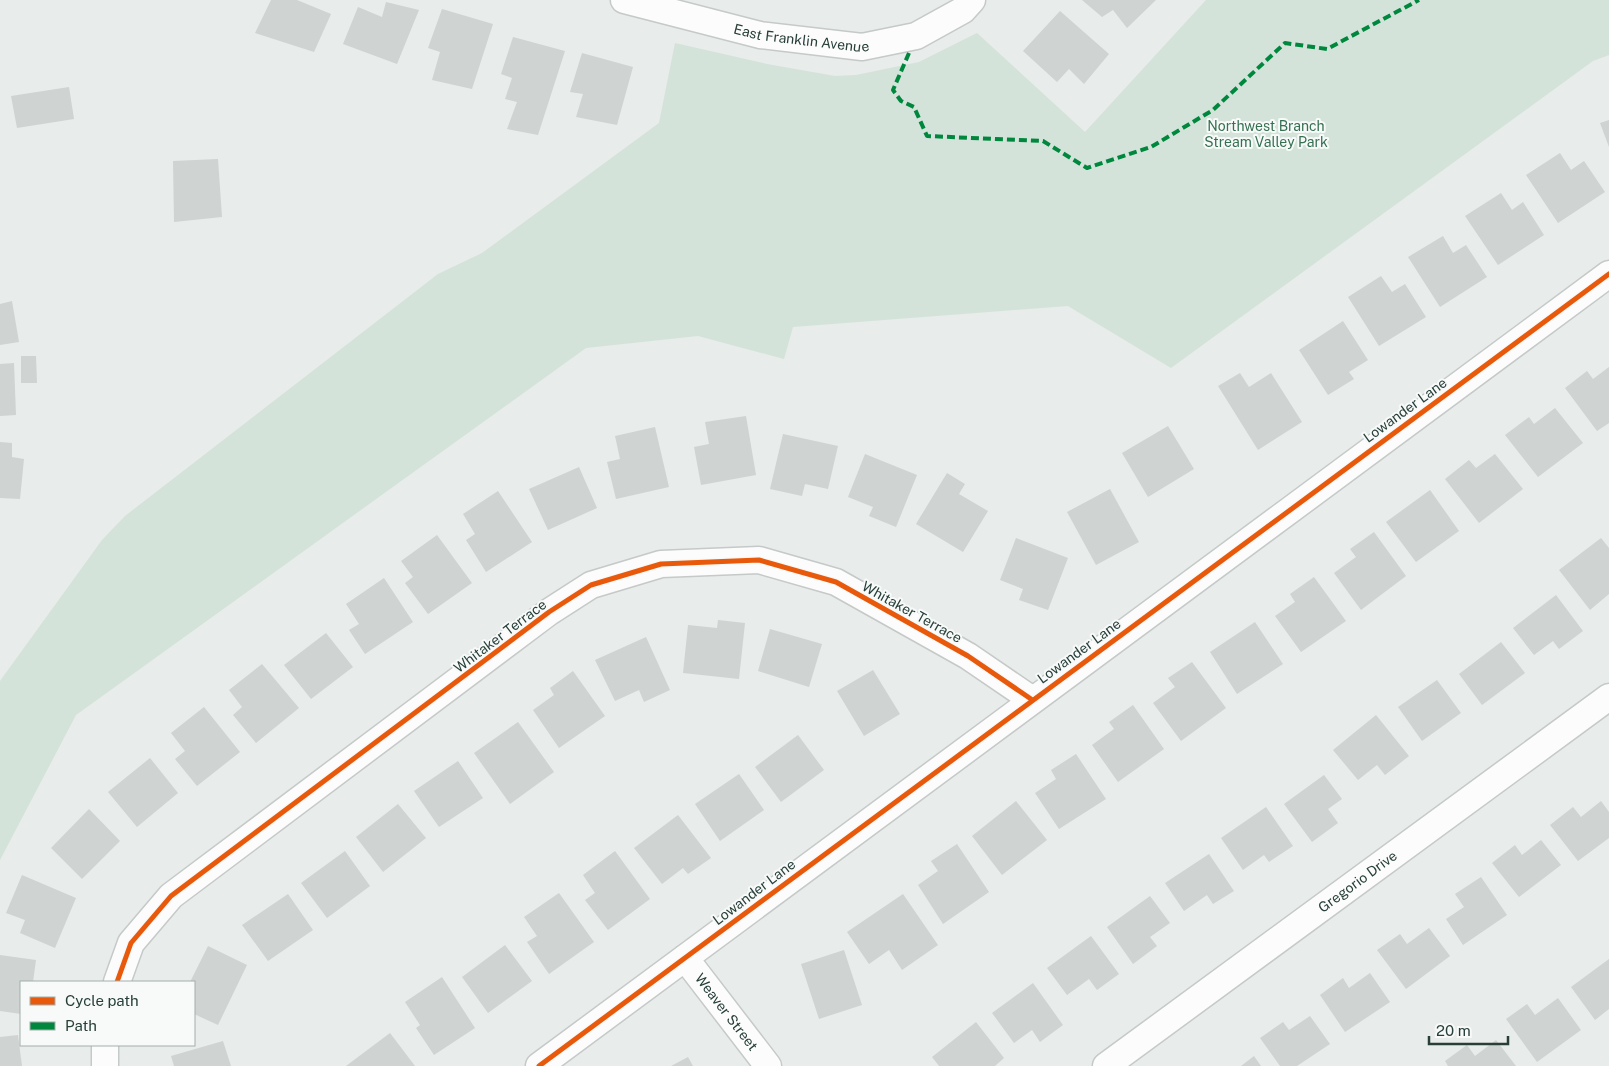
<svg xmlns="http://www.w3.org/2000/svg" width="1609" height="1066" font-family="'Public Sans',sans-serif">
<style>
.green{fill:#d3e3d9}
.building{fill:#cfd3d2}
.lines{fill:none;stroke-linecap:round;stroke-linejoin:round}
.minor-casing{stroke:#c5c9c7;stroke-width:29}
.minor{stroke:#fcfcfc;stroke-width:26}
.quiet{stroke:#00873e;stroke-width:4;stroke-dasharray:8 4;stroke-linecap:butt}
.cycleway-casing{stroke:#f7faf9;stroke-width:8}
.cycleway{stroke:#e8590c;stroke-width:5}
.labels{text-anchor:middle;stroke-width:4;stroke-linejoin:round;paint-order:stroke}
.street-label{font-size:14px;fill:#273e39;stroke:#f7faf9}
.park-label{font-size:14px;fill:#357150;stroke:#f7faf9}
</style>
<rect width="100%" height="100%" fill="#e8ecea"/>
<path class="green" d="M1206 0H1609V55L1593 61 1171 368 1068 306 793 327 784 359 698 336 586 348 76 715 0 860V681L102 540 125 516 438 274 482 253 659 123 675 43 767 64 835 76 856 75 919 62 977 33 1085 132Z"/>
<g class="building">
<path d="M271 0H297L331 14 314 52 255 33Z"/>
<path d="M1082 0H1156L1127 28 1113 10 1102 17Z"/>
<path d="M386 2 419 10 397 64 343 44 358 7 382 17Z"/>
<path d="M442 9 493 24 472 89 432 80 440 52 428 48Z"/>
<path d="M1060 11 1109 54 1084 84 1069 69 1057 82 1023 51Z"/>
<path d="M513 37 565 51 538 135 507 129 517 102 505 99 512 78 501 74Z"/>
<path d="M582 53 633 67 617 125 576 117 583 94 570 92Z"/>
<path d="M69 87 74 119 17 128 11 96Z"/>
<path d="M1609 120V147L1600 123Z"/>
<path d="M1560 153 1571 170 1584 161 1605 192 1558 223 1526 175Z"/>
<path d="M218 159 222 217 174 222 173 161Z"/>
<path d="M1501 193 1512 210 1523 202 1544 235 1498 265 1465 216Z"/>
<path d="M1443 236 1453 253 1466 245 1487 277 1440 307 1408 257Z"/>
<path d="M1381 276 1392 292 1405 284 1426 317 1379 346 1348 297Z"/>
<path d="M12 301 19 342 0 345V304Z"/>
<path d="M1343 321 1368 360 1349 372 1354 379 1328 395 1299 350Z"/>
<path d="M21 356H36L37 383H21Z"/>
<path d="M14 363 16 415 0 416V364Z"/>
<path d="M1609 367V423L1597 431 1565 388 1587 371 1593 379Z"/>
<path d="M1240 373 1249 387 1271 373 1302 422 1258 450 1218 386Z"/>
<path d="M1555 408 1583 443 1538 477 1505 435 1529 417 1534 424Z"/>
<path d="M746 416 756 475 701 485 694 447 709 444 705 422Z"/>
<path d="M1168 426 1194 469 1148 497 1122 453Z"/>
<path d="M655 427 669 487 616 499 607 462 620 459 615 436Z"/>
<path d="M783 434 838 446 828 489 805 484 802 496 770 489Z"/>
<path d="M0 442 12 443V457L24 459 20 499 0 498Z"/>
<path d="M865 454 917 475 896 527 869 516 873 507 848 497Z"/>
<path d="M1495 454 1523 489 1479 523 1445 479 1469 460 1476 468Z"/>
<path d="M579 467 597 508 548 530 529 489Z"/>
<path d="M947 473 965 484 959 494 988 511 963 552 916 524Z"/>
<path d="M1110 489 1139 542 1096 565 1067 512Z"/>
<path d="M1430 490 1459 531 1416 562 1386 522Z"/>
<path d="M498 491 532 542 486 572 466 540 475 534 463 514Z"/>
<path d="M1374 532 1406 576 1361 610 1334 573 1356 557 1350 549Z"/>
<path d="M437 535 472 583 428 614 405 583 413 577 401 561Z"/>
<path d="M1016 538 1068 558 1048 610 1019 600 1023 589 1000 580Z"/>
<path d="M1601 538 1609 548V594L1590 610 1559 570Z"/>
<path d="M1314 577 1346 621 1301 652 1275 616 1295 602 1290 594Z"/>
<path d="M384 578 413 622 365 654 349 630 359 624 346 604Z"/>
<path d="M1556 595 1583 631 1559 649 1553 641 1534 655 1513 628Z"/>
<path d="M718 620 745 623 739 679 683 673 688 625 717 628Z"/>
<path d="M1255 622 1283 664 1237 694 1210 652Z"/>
<path d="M770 629 822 644 809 687 758 671Z"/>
<path d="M326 633 353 667 311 699 284 665Z"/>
<path d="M646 637 670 690 644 702 639 690 615 701 595 660Z"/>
<path d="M1501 642 1525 673 1482 705 1459 674Z"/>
<path d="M1192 662 1226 708 1181 741 1153 703 1175 687 1168 678Z"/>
<path d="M262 664 299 708 256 743 233 715 242 707 229 690Z"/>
<path d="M873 670 900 714 864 736 837 691Z"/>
<path d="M573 671 605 716 559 748 533 710 554 695 550 688Z"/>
<path d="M1437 680 1461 713 1422 741 1398 707Z"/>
<path d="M1133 705 1164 749 1118 782 1092 745 1114 729 1109 722Z"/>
<path d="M204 707 240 752 197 786 175 759 185 751 171 733Z"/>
<path d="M1376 715 1409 756 1385 775 1377 765 1358 780 1333 750Z"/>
<path d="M518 722 554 772 510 804 474 753Z"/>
<path d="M798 735 824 770 781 802 755 767Z"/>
<path d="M1076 754 1106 799 1059 829 1035 793 1056 779 1051 770Z"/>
<path d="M150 758 178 793 137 827 108 792Z"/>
<path d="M458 761 483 798 439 827 414 791Z"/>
<path d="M739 774 764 810 720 841 695 804Z"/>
<path d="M1324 775 1342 799 1328 809 1338 823 1312 842 1284 804Z"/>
<path d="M1016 801 1047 840 1002 875 972 836Z"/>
<path d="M1601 801 1609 812V838L1578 861 1550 825 1573 807 1581 817Z"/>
<path d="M398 804 426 838 383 872 356 837Z"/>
<path d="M1266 807 1293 846 1269 862 1264 855 1243 870 1221 838Z"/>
<path d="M89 809 120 841 82 879 51 848Z"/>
<path d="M678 815 711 858 688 874 683 868 662 884 634 848Z"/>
<path d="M1541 840 1561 865 1519 897 1492 863 1515 845 1522 855Z"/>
<path d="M957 844 989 892 943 924 918 885 938 871 931 861Z"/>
<path d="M345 851 370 886 327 918 301 883Z"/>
<path d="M615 851 650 899 608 930 585 900 595 893 583 875Z"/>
<path d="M1209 854 1234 891 1213 904 1207 895 1184 911 1165 883Z"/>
<path d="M22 875 76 898 55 948 20 933 25 920 6 913Z"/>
<path d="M1481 877 1507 915 1463 945 1446 919 1464 907 1455 894Z"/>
<path d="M559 893 594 942 549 974 527 942 537 936 524 917Z"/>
<path d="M288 894 313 930 268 961 242 925Z"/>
<path d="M903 894 938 945 902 970 889 950 869 964 847 932Z"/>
<path d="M1150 896 1170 923 1150 937 1157 946 1133 964 1107 927Z"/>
<path d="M1429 928 1450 956 1406 989 1377 950 1400 934 1407 944Z"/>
<path d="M1091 936 1119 974 1097 990 1089 979 1067 995 1047 968Z"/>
<path d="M505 945 532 981 488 1013 462 977Z"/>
<path d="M208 946 247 965 218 1025 194 1014V982H190Z"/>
<path d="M844 950 862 1005 819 1019 801 964Z"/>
<path d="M0 955 36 960 33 982H21V1014L0 1011Z"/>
<path d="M1609 959V1009L1595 1020 1571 987Z"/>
<path d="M1370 973 1390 1002 1345 1032 1320 995 1343 978 1349 988Z"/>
<path d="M442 977 475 1028 434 1055 416 1028 420 1025 405 1002Z"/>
<path d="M1033 983 1063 1025 1040 1042 1032 1030 1014 1043 992 1013Z"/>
<path d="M1558 998 1581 1030 1537 1062 1506 1019 1527 1004 1535 1015Z"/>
<path d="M1310 1016 1330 1044 1297 1066H1280L1260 1038 1283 1022 1289 1030Z"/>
<path d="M976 1022 1004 1058 995 1066H939L932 1057Z"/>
<path d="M390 1033 415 1066H346Z"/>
<path d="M18 1035 22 1066H0V1037Z"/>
<path d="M1496 1040 1516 1066H1448L1445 1061 1467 1045 1475 1056Z"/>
<path d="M223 1041 231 1066H174L171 1056Z"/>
<path d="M1254 1056 1261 1066H1241Z"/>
<path d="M688 1057 693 1066H671Z"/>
</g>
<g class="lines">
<g class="minor-casing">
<g id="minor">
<path id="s1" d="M624 0 760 35 862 47 916 36 963 10 972 0"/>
<path id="s2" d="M685 958 768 1066"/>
<path d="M117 982 131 943 171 896 549 612 591 585 661 564 759 560 836 582 968 656 1031 699"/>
<path d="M105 1066V1045"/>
<path d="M539 1066 1609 274"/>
<path id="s3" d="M1106 1066 1609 697"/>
</g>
</g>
<use href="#minor" class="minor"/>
<path class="quiet" d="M909 53 893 90 901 101 914 107 927 136 1043 141 1087 168 1151 147 1213 110 1285 43 1327 49 1419 0"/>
<g class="cycleway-casing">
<g id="cycleway">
<path d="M117 982 131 943 171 896 549 612 591 585 661 564 759 560 836 582 968 656 1031 699"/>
<path d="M539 1066 1609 274"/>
</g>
</g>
<use href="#cycleway" class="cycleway"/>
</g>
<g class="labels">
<g class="street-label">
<text dy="5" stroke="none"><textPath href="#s1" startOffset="182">East Franklin Avenue</textPath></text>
<text transform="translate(1405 410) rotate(-36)" y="5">Lowander Lane</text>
<text transform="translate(912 612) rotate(29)" y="5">Whitaker Terrace</text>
<text transform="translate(500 636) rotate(-37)" y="5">Whitaker Terrace</text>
<text transform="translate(1079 651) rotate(-36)" y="5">Lowander Lane</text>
<text dy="5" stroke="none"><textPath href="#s3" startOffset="312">Gregorio Drive</textPath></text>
<text transform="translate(754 892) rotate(-37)" y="5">Lowander Lane</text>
<text dy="5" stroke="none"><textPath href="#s2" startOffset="68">Weaver Street</textPath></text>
</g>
<g class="park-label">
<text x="1266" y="131">Northwest Branch<tspan x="1266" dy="16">Stream Valley Park</tspan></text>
</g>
</g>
<rect x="20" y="981" width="175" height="65" fill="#f7faf9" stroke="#a4afac"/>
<rect x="30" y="997" width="25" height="8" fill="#e8590c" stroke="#a4afac"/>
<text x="65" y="1006" font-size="15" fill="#273e39">Cycle path</text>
<rect x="30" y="1022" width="25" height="8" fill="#00873e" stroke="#a4afac"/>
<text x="65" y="1031" font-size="15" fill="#273e39">Path</text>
<path d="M1429 1036v8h79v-8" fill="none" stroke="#273e39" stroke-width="2.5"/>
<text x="1436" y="1036" font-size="15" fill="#273e39" stroke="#f7faf9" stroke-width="4" paint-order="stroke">20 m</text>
</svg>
